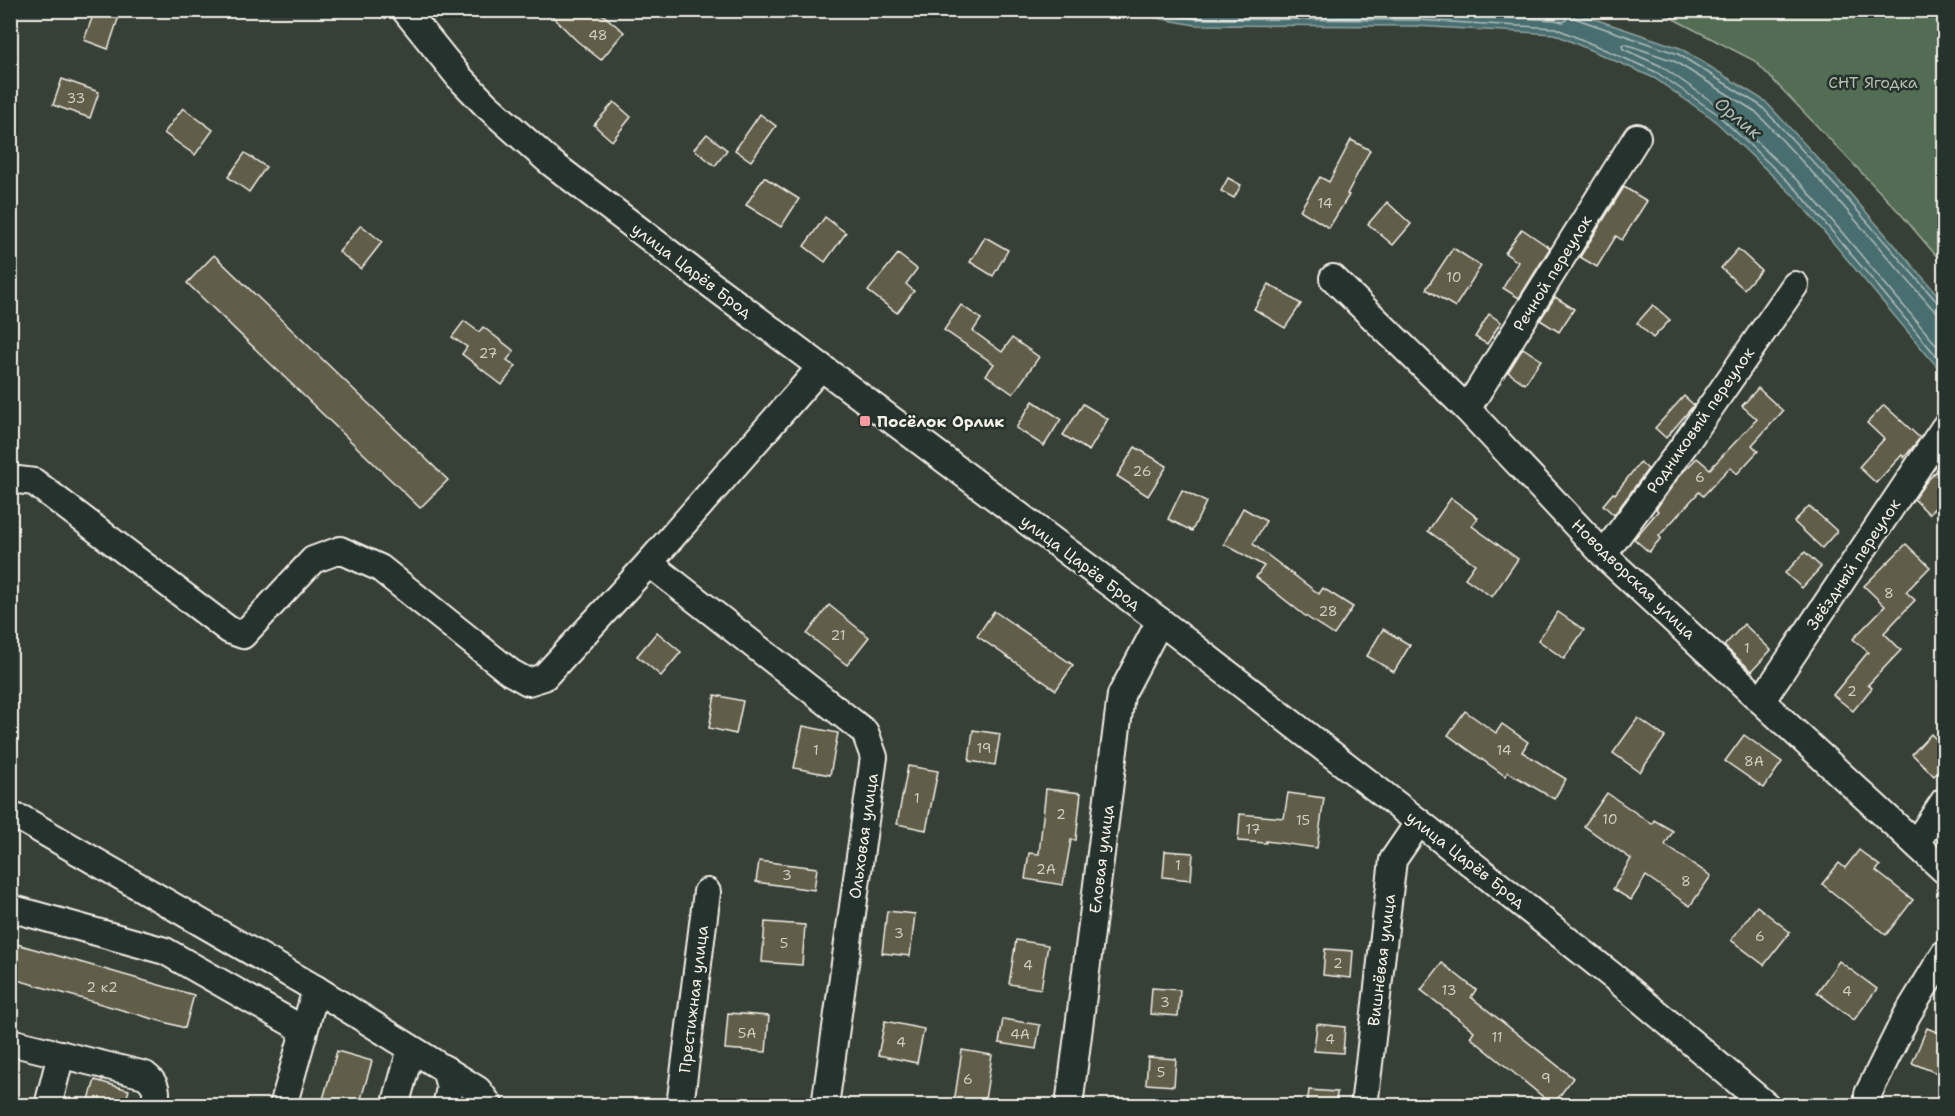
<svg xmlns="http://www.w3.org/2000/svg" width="1955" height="1116" font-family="'Shantell Sans',sans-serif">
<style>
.green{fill:#536d54;stroke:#a4af9e;stroke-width:1.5}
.water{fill:#4a6e70;stroke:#8ea2a0;stroke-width:1.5}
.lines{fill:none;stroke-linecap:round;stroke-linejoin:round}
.shore{stroke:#b0bdb8;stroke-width:1.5}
.building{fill:#605d4a;stroke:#f4f1e8;stroke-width:1.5}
.minor-casing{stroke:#f4f1e8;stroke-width:30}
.minor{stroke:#26332d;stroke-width:26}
.poi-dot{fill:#ff9aa2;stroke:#26332d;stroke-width:2}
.labels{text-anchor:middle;stroke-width:5;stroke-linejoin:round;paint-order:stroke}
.number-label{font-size:14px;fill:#cfccc0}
.park-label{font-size:16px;fill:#b4bcad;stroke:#26332d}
.street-label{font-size:16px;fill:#f4f1e8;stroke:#26332d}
.poi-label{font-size:16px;font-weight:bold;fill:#f4f1e8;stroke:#26332d;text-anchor:start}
.water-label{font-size:18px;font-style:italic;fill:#b0bdb8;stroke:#26332d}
</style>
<rect width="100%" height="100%" fill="#374036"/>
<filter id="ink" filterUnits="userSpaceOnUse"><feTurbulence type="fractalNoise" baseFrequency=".0167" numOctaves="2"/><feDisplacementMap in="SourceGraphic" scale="12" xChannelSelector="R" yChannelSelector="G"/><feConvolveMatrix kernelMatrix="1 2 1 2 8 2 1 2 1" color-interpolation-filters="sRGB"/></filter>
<g filter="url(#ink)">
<path class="green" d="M1658 11H1944V265L1900 213 1755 61Z"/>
<path class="water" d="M1118 11H1571L1680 48 1765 101 1847 190 1944 302V375L1794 196 1712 118 1654 78 1554 34 1415 26 1195 25Z"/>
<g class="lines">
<g class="shore">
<path d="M1151 10 1196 19 1416 20 1555 28 1656 72 1716 113 1798 191 1944 365"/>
<path d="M1193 10 1416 12 1555 20 1563 22 1566 20 1565 10"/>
<path d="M1572 10 1573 16 1577 19 1678 54 1761 106 1843 194 1938 303 1944 305"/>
<path d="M1944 313 1938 312 1932 308 1837 199 1756 112 1674 61 1625 44 1622 45 1623 49 1661 66 1721 108 1803 186 1944 354"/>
</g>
</g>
<g class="building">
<path d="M95 10H121L108 49 84 40Z"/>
<path d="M546 10H597L624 32 601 60 577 41Z"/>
<path d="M62 79 99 92 90 118 53 105Z"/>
<path d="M614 102 631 117 612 141 594 125Z"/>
<path d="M183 108 213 130 195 155 164 133Z"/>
<path d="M760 114 776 126 751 161 735 150Z"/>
<path d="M707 134 727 150 715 166 694 149Z"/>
<path d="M1351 140 1370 150 1347 194 1349 195 1329 228 1300 210 1320 177 1329 182Z"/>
<path d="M245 153 266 167 249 192 228 177Z"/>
<path d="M764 177 799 199 781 227 746 205Z"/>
<path d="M1228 178 1241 185 1234 198 1221 191Z"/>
<path d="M1624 187 1647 201 1622 240 1616 236 1597 267 1580 257Z"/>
<path d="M1387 202 1411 224 1393 245 1368 224Z"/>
<path d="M825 217 846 233 825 262 804 246Z"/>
<path d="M361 225 382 242 361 269 339 252Z"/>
<path d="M1522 229 1550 248 1519 298 1503 288 1518 262 1505 253Z"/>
<path d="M985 237 1008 250 993 276 970 262Z"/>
<path d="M1453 248 1481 266 1455 307 1426 289Z"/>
<path d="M1738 249 1761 270 1744 289 1721 268Z"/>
<path d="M898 254 917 269 906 284 914 291 897 313 868 291Z"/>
<path d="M214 255 448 480 420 508 187 283Z"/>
<path d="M1269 284 1301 304 1285 328 1254 309Z"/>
<path d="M1555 297 1574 309 1559 332 1540 320Z"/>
<path d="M961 305 981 319 973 331 1002 352 1012 338 1039 357 1013 394 986 375 994 364 944 330Z"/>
<path d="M1653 305 1670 320 1653 338 1637 323Z"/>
<path d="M1489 314 1501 322 1487 344 1475 337Z"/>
<path d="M464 321 479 332 483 327 514 351 507 360 516 366 502 385 462 354 467 347 452 337Z"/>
<path d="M1523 348 1541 360 1525 384 1508 372Z"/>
<path d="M1758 388 1783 411 1752 445 1758 451 1737 474 1730 467 1703 496 1699 492 1659 536 1661 538 1649 552 1634 539 1658 511 1656 509 1680 475 1697 458 1710 469 1757 419 1742 406Z"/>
<path d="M1684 396 1694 405 1666 438 1655 428Z"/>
<path d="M1033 401 1061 419 1044 446 1016 428Z"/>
<path d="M1083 404 1108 419 1089 451 1063 435Z"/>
<path d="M1884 405 1920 438 1904 458 1902 455 1876 483 1859 467 1884 439 1867 423Z"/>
<path d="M1135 447 1167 466 1148 496 1117 476Z"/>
<path d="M1640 462 1648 469 1614 515 1603 505 1613 493 1615 494Z"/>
<path d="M1944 463V498L1929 514 1914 499 1926 482Z"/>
<path d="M1182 490 1206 502 1192 531 1168 519Z"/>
<path d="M1451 498 1478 518 1472 526 1518 559 1492 597 1465 578 1475 564 1428 531Z"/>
<path d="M1809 506 1837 531 1822 548 1794 522Z"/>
<path d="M1243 508 1266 521 1253 544 1319 594 1323 588 1353 607 1334 635 1304 615 1256 577 1264 566 1224 544Z"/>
<path d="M1906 544 1930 567 1906 592 1915 600 1884 633 1901 650 1868 685 1872 688 1853 711 1833 695 1868 652 1853 639 1885 606 1864 586Z"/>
<path d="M1805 552 1821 567 1802 588 1785 573Z"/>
<path d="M829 605 869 637 847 665 807 634Z"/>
<path d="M994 611 1073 665 1056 690 977 636Z"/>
<path d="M1558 612 1584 630 1564 659 1538 640Z"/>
<path d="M1744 624 1771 650 1752 671 1724 646Z"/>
<path d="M1383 629 1410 645 1394 672 1367 656Z"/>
<path d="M657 632 681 652 661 676 637 656Z"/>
<path d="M715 695 743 701 736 734 709 728Z"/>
<path d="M1465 711 1496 733 1502 724 1528 742 1522 752 1566 779 1554 799 1508 772 1505 776 1448 735Z"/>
<path d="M1638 718 1665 737 1640 772 1613 753Z"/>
<path d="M803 726 838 733 830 775 794 768Z"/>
<path d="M973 730 1000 734 995 765 969 761Z"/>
<path d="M1931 734 1944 747V765L1934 776 1912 754Z"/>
<path d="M1744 735 1782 762 1764 788 1725 761Z"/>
<path d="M908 766 938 771 926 830 897 824Z"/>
<path d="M1046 789 1081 793 1076 840H1071L1063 885 1025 879 1029 853 1039 854Z"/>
<path d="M1288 793 1324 798 1317 848 1266 841V843L1238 841 1240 814 1284 818Z"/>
<path d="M1607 793 1652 824 1654 820 1673 831 1665 845 1711 876 1690 906 1646 876 1631 900 1613 889 1631 859 1584 826Z"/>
<path d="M1859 850 1880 866 1876 871 1913 900 1886 935 1822 884 1839 863 1845 868Z"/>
<path d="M1165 851 1193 853 1191 880 1163 877Z"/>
<path d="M759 861 817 868 814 890 756 882Z"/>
<path d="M1757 906 1790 932 1764 965 1731 940Z"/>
<path d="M887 911 915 914 910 956 882 953Z"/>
<path d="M765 922 805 925 802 965 762 962Z"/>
<path d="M1016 940 1048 945 1041 989 1009 984Z"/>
<path d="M10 942 194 995 185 1028 10 978Z"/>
<path d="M1325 949 1353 951 1351 978 1323 975Z"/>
<path d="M1839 961 1877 989 1854 1020 1817 992Z"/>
<path d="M1442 963 1476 990 1471 997 1573 1078 1553 1105 1470 1037 1474 1031 1421 990Z"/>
<path d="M1152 988 1180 990 1178 1016 1150 1014Z"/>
<path d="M728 1013 769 1016 766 1052 725 1049Z"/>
<path d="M1003 1019 1040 1025 1036 1049 999 1043Z"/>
<path d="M885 1021 924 1029 917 1063 878 1055Z"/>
<path d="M1317 1024 1345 1027 1343 1053 1314 1051Z"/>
<path d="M1927 1028 1944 1035V1076L1912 1063Z"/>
<path d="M962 1050 992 1055 984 1106 954 1103Z"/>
<path d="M337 1051 372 1061 359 1106H321Z"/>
<path d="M1148 1057 1176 1059 1174 1086 1146 1084Z"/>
<path d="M95 1080 129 1090 124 1106H87Z"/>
<path d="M1309 1090 1337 1092 1336 1106H1307Z"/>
</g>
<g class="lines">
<g class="minor-casing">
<g id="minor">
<path d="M405 10 459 77 486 105 550 162 681 262 1160 621 1419 822 1615 978 1767 1106"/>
<path d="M1333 278 1467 409 1609 560 1944 870"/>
<path d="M1467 409 1637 137"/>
<path d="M10 479 34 482 229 630 243 635 313 560 340 550 380 568 510 672 528 682 544 677 649 563 821 367"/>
<path d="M1604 554 1685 444 1795 285"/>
<path d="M649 563 865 732 874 757 825 1106"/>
<path d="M1762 700 1944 428"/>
<path d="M10 816 22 819 316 989 478 1090 490 1106"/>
<path d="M1916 843 1944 801"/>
<path d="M10 908 165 951 304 1030"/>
<path d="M10 1042 145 1075C157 1084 158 1092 154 1106"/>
<path d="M445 1069 450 1088 446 1106"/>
<path d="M48 1106 61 1054"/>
<path d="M283 1106 316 989"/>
<path d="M395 1106 411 1049"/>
<path d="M680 1106 707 892"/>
<path d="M1069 1106 1121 695 1160 621"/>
<path d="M1364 1106 1393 860 1419 822"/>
<path d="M1868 1106V1094L1907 1015 1944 954"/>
</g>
</g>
<use href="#minor" class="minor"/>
</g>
</g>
<rect class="poi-dot" x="859" y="415" width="12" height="12" rx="3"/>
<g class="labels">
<g class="number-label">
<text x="598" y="40">48</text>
<text x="76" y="103">33</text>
<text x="1325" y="208">14</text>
<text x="1454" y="282">10</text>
<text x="488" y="358">27</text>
<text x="1142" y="476">26</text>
<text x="1700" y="482">6</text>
<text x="1889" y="598">8</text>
<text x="1328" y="616">28</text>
<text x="838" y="640">21</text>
<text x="1747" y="653">1</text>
<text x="1852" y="696">2</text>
<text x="984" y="753">19</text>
<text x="816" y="755">1</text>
<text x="1504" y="755">14</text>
<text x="1754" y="766">8А</text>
<text x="917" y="803">1</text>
<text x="1061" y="819">2</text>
<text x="1610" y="824">10</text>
<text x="1303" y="825">15</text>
<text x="1253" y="834">17</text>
<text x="1178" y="870">1</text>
<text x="1046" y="874">2А</text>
<text x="787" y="880">3</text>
<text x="1686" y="886">8</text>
<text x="899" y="938">3</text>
<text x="1760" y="941">6</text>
<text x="784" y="948">5</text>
<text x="1338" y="968">2</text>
<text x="1028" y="970">4</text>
<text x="102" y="992">2 к2</text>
<text x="1449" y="995">13</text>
<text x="1847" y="996">4</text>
<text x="1165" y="1007">3</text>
<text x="747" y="1038">5А</text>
<text x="1020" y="1039">4А</text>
<text x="1497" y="1042">11</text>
<text x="1330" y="1044">4</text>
<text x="901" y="1047">4</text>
<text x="1161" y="1077">5</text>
<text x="1546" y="1083">9</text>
<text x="968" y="1084">6</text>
</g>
<g class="park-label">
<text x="1873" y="88">СНТ Ягодка</text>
</g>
<g class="street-label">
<text transform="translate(692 270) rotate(37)" y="6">улица Царёв Брод</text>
<text transform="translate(1552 273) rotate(-58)" y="6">Речной переулок</text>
<text transform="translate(1700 420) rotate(-55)" y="6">Родниковый переулок</text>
<text transform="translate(1081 562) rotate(37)" y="6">улица Царёв Брод</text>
<text transform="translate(1853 564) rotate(-56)" y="6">Звёздный переулок</text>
<text transform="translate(1634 579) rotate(44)" y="6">Новодворская улица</text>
<text transform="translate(863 836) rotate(-82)" y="6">Ольховая улица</text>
<text transform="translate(1101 859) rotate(-83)" y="6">Еловая улица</text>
<text transform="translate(1466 859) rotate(38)" y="6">улица Царёв Брод</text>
<text transform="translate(1381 960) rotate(-83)" y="6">Вишнёвая улица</text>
<text transform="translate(693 999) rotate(-83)" y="6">Престижная улица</text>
</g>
<g class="poi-label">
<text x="877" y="427">Посёлок Орлик</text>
</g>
<g class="water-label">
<text transform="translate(1738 118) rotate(40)" y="6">Орлик</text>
</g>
</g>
<rect width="1955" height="1116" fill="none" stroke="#26332d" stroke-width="36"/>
<rect x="18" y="18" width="1919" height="1080" fill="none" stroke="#f4f1e8" stroke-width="2" filter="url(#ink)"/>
</svg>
